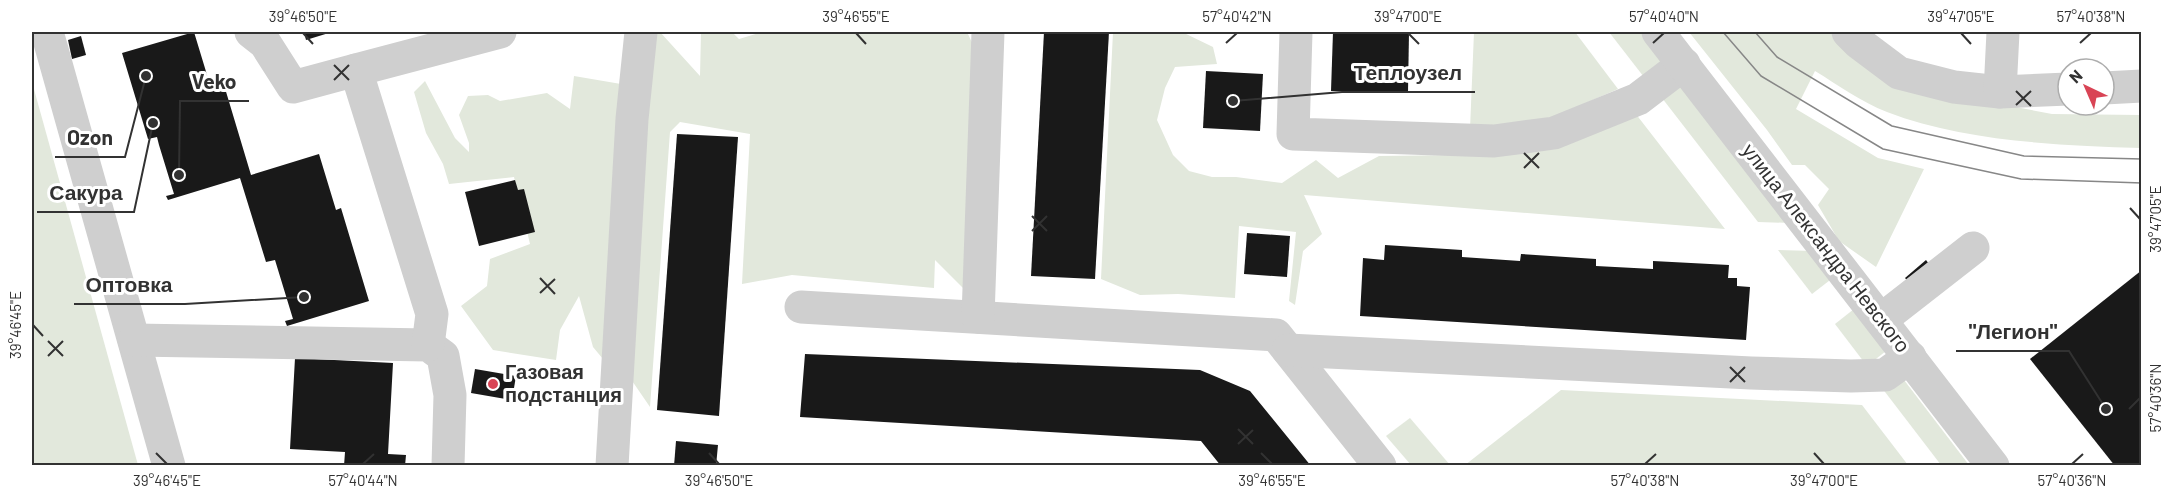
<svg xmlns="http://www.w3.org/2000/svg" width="2173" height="497" font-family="Barlow,sans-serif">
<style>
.green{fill:#e2e8dc}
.building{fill:#191919}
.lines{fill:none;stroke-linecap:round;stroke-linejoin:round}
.minor{stroke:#cfcfcf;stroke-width:33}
.tram{stroke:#878787;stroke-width:1.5}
.ticks{fill:none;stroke:#323232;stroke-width:2}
.poi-dot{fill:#d94455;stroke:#fff;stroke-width:2}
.labels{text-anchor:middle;stroke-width:6;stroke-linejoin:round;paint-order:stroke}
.street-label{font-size:20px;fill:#323232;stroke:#fff}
.poi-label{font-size:20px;font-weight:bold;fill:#323232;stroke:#fff;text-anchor:start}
.leader{fill:none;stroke:#323232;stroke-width:2}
.callout-dot{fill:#323232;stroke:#fff;stroke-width:2}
.callout-label{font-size:21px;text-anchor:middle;font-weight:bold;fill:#323232;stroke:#fff;stroke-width:6;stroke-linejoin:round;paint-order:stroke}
.neatline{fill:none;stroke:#323232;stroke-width:2}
.ticks-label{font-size:15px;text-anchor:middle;fill:#323232}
</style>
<rect width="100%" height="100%" fill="#fff"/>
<g class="green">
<path d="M655 32H660L700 76 701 32H732L739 39 759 33 866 34 871 32H967L977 53 968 293 935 260 934 288 792 275 742 284 750 134 680 122 670 132 650 407 626 372Z"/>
<path d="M1113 32H1182L1213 47 1217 64 1175 67 1165 88 1157 120 1173 155 1189 171 1212 177H1236L1282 183 1316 160 1338 178 1379 156 1460 155 1632 109 1725 229 1304 195 1322 234 1303 251 1295 305 1289 301 1296 232 1239 226 1235 298 1178 294 1140 295 1101 279Z"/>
<path d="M1474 32H1575L1618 89 1551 118 1470 129Z"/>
<path d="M1609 32H1647L1671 62 1647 81Z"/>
<path d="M1689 32H1837L2000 104 2052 114 2141 115V148C2058 145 1965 142 1887 112 1861 102 1838 85 1815 71L1796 109 1878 158 1924 169 1876 267 1839 241 1818 205 1829 189 1805 165H1792L1767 130Z"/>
<path d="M574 76 621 84 608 365 593 347 579 296 560 330 556 360 493 350 461 306 487 286 490 259 530 244 514 177 449 184 443 164 426 133 414 92 425 81 455 138 469 152V143L459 115 468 96 488 95 500 101 547 93 570 109Z"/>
<path d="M1685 80 1792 223 1758 222 1662 98Z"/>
<path d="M32 82 138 465H32Z"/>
<path d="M1778 250 1814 251 1834 277 1812 294Z"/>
<path d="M1854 309 1886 351 1867 366 1835 324Z"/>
<path d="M1904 380 1969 465H1941L1882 388Z"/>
<path d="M1561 390 1862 405 1908 465H1465Z"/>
<path d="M1410 418 1450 465H1411L1386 436Z"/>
</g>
<g class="building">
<path d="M194 32 211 88 224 85 251 175 319 154 336 210 341 208 369 301 287 326 285 321 293 319 275 260 266 262 240 178 168 200 166 196 174 194 159 145 157 137 148 139 122 53Z"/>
<path d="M304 32H332L306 40Z"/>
<path d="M1044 32H1109L1095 279 1031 276Z"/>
<path d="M1333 32H1409L1408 92 1331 91Z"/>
<path d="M81 36 86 55 72 59 68 40Z"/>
<path d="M1206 71 1263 74 1260 131 1203 128Z"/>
<path d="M677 134 738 137 719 416 657 410Z"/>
<path d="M515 180 518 190 524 189 535 232 479 246 465 192Z"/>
<path d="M1247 233 1290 236 1287 277 1244 274Z"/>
<path d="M1385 245 1462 250V257L1520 261 1521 254 1596 259V266L1653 269V261L1729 265 1728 278H1737V286L1750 287 1746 340 1360 316 1363 258 1384 260Z"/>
<path d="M1926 260 1935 272 1914 288 1905 278Z"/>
<path d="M2142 270V466H2115L2030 359Z"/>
<path d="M805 354 1200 370 1250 391 1311 466H1221L1201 441 800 417Z"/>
<path d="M295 358 393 363 388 454 406 455 405 466H344L345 452 290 449Z"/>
<path d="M475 369 516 376 512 400 471 393Z"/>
<path d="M676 441 718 445 716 466H674Z"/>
</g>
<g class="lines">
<g class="minor">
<path d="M47 32 169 466"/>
<path d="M251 32 265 43 293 87 356 70"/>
<path d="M1296 32 1293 134 1494 141 1554 133 1638 99 1684 64"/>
<path d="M1658 32 1993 466"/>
<path d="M1848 32 1859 43 1899 73 1954 87 2000 92"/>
<path d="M2003 32 2000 92 2068 89"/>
<path d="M2104 88 2142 86"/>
<path d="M801 307 1276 335 1380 466"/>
<path d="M978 317 988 32"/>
<path d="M1882 319 1973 248"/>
<path d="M134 340 428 345 443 356 450 395 448 466"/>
<path d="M428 345 432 314 356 70 500 32"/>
<path d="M1288 350 1751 373 1851 376 1885 375 1910 357"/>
<path d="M612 466 632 119 641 32"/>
</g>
<g class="tram">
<path d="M1723 32 1761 76 1883 149 2021 179 2142 183"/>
<path d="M1755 32 1777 57 1892 126 2024 156 2142 159"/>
</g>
</g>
<path class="ticks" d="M303 33 313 44M856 33 866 44M1408 33 1419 44M1961 33 1971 44M1226 43 1237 33M1653 43 1664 33M2080 43 2091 33M334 65 349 80M334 80 349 65M2016 91 2031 106M2016 105 2031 91M1524 153 1539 168M1524 168 1539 153M2130 208 2140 219M1032 216 1047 231M1032 231 1047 216M540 278 555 294M540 293 555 279M33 325 43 336M48 341 63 356M48 356 63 341M1730 367 1745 382M1730 382 1745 367M2129 409 2140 398M1238 429 1253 444M1238 444 1253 430M156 453 167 464M709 453 719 464M1261 453 1272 464M1814 453 1824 464M363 464 374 454M1645 464 1656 454M2072 464 2083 454"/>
<circle class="poi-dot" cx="493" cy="384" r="6"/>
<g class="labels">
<g class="street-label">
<text transform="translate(1826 248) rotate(52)" y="7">улица Александра Невского</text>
</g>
<g class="poi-label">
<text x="505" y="379">Газовая<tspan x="505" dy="23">подстанция</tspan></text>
</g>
</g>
<path class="leader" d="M1233 101L1342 92H1475M179 175L180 101H249M146 76L125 157H55M153 123L134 212H37M304 297L185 304H74M2106 409L2069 351H1956"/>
<g class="callout-dot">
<circle cx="1233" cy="101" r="6"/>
<circle cx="179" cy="175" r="6"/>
<circle cx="146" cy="76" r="6"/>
<circle cx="153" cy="123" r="6"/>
<circle cx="304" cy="297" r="6"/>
<circle cx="2106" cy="409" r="6"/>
</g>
<g class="callout-label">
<text x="1408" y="80">Теплоузел</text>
<text x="214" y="89">Veko</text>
<text x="90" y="145">Ozon</text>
<text x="86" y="200">Сакура</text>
<text x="129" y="292">Оптовка</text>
<text x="2013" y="339">"Легион"</text>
</g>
<rect width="2173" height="497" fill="none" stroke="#ffffff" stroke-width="66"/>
<g transform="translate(2086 87) rotate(316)"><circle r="28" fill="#ffffff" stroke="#adadad" stroke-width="1.5"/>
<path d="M0-4.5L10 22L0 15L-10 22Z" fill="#d94455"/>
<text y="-9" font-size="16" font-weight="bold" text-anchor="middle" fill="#323232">N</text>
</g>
<rect x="33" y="33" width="2107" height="431" class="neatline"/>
<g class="ticks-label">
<text x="303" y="22">39°46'50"E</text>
<text x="856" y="22">39°46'55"E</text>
<text x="1237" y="22">57°40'42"N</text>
<text x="1408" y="22">39°47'00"E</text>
<text x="1664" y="22">57°40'40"N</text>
<text x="1961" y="22">39°47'05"E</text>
<text x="2091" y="22">57°40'38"N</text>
<text transform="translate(2156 219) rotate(-90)" y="5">39°47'05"E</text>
<text transform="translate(16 325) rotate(-90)" y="5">39°46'45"E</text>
<text transform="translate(2156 398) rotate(-90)" y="5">57°40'36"N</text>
<text x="167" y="486">39°46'45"E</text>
<text x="363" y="486">57°40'44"N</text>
<text x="719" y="486">39°46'50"E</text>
<text x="1272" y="486">39°46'55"E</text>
<text x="1645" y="486">57°40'38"N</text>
<text x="1824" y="486">39°47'00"E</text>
<text x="2072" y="486">57°40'36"N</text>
</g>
</svg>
